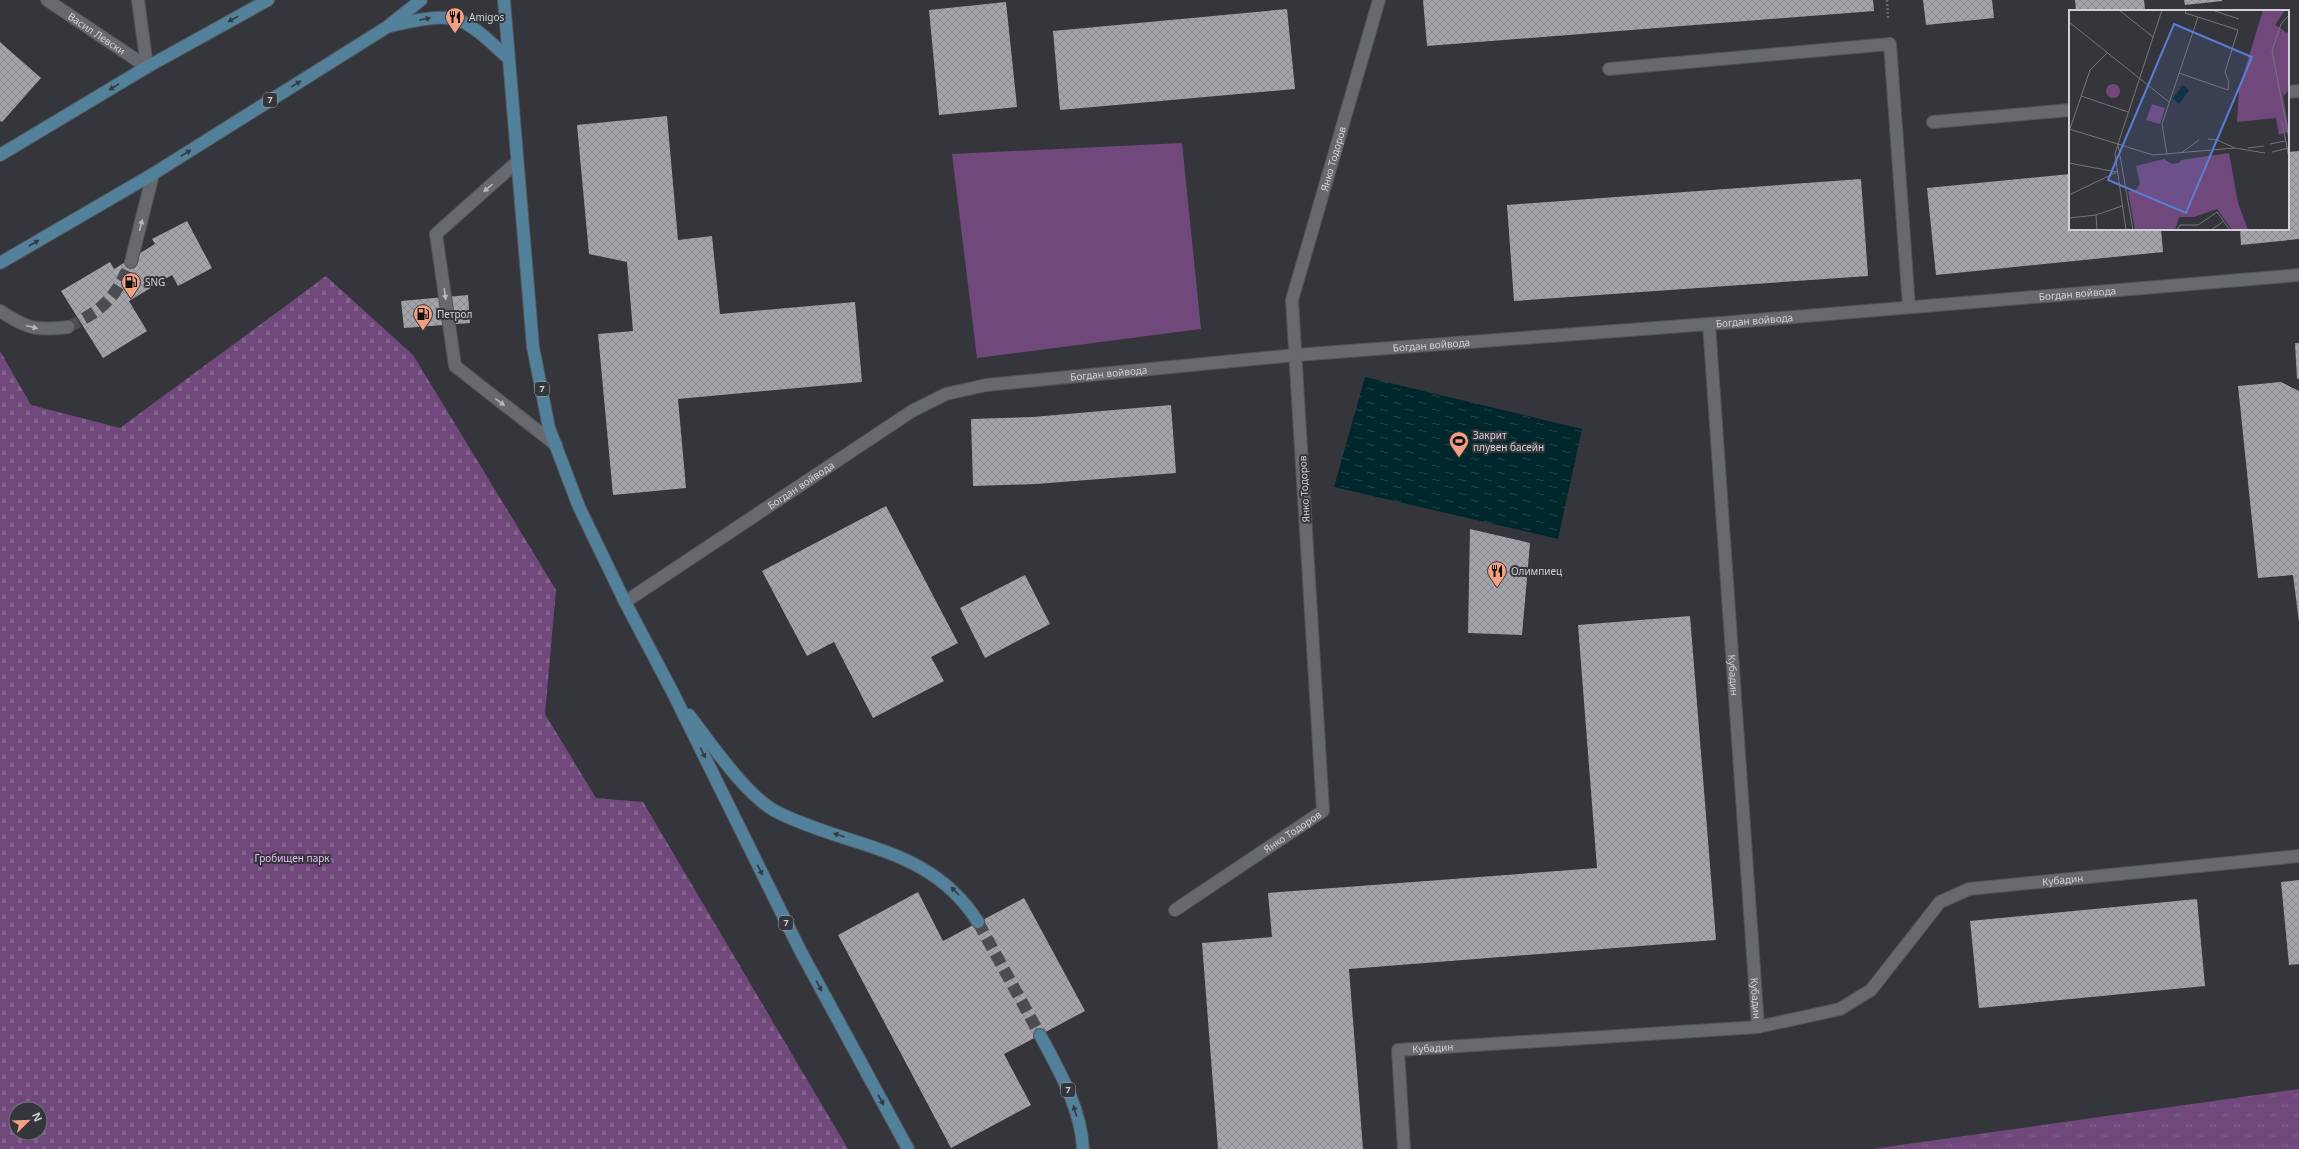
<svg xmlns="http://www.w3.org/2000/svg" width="2299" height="1149" font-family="'Noto Sans',sans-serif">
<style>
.grass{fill:url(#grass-tufts)}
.cemetery{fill:url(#cemetery-stones);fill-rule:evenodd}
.park{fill:#70487c}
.water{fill:url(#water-ripples)}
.building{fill:url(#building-cross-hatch)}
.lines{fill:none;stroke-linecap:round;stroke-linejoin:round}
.minor-tunnel{stroke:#4b4d52;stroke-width:12;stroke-dasharray:12 6;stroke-linecap:butt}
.major-tunnel{stroke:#4b4d52;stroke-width:12;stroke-dasharray:12 6;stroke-linecap:butt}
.minor-casing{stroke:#515458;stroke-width:14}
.major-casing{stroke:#515458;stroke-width:14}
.path{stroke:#65676c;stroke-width:2.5;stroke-dasharray:2 2;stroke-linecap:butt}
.minor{stroke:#66696e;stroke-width:12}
.major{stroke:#53809a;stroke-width:12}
.oneway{fill:#363a40}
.oneway2{fill:#b6b8bb}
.labels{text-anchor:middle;stroke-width:4;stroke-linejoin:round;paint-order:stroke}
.shield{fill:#34363b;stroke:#a1a3a7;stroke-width:1}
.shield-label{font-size:9px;font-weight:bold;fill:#d0d2d5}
.poi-label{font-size:10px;fill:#d0d2d5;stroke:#34363b;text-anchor:start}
.street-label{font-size:10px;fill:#d0d2d5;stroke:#34363b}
.park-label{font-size:10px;fill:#eeb9fe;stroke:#34363b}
.inset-road{fill:none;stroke:#727479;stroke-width:1}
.view{fill:#5c7cd7;fill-opacity:0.15;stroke:#5c7cd7;stroke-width:2}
.inset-edge{fill:none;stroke:#d0d2d5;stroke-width:2}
</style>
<defs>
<pattern id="grass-tufts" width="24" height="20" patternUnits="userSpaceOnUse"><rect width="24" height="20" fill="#70487c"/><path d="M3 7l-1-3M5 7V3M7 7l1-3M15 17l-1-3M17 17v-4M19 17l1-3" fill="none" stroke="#83628e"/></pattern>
<pattern id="cemetery-stones" width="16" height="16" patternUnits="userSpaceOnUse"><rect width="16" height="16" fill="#70487c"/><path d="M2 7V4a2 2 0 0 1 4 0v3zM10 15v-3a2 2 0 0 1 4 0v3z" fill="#83628e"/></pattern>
<pattern id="water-ripples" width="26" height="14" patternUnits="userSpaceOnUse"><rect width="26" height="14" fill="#00272c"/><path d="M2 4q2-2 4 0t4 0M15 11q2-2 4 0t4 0" fill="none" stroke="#24454a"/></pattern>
<pattern id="building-cross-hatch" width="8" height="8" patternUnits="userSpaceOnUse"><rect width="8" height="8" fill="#a4a3aa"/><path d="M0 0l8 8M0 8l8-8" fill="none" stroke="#8a8a90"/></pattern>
</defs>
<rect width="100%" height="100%" fill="#34363b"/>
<path class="grass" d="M2299 1089V1149H1872Z"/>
<path class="cemetery" d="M326 276 413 355 556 590 545 714 596 798 643 802 848 1149H0V351L31 405 120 428ZM16 1109H40V1133H16Z"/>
<path class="park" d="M1182 143 1201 329 977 358 952 154Z"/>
<path class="water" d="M1365 377 1582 429 1558 539 1334 487Z"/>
<g class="building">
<path d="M1423 0H1873L1874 11 1427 46Z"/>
<path d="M1923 0H1992L1994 18 1926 25Z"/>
<path d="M2075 0H2144L2145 9 2076 11Z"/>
<path d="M2184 0H2222V1L2185 5Z"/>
<path d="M1006 2 1017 107 939 115 929 10Z"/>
<path d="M1287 9 1295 89 1060 110 1053 31Z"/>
<path d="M0 42 41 78 2 122 0 121Z"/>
<path d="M667 116 678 240 712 236 720 314 855 302 862 382 678 399 686 488 613 495 598 334 633 331 627 262 589 254 577 125Z"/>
<path d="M2299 151V239L2241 245 2240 229H2288V152Z"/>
<path d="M2070 174V229H2161L2163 252 1936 275 1927 188Z"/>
<path d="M1861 179 1868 276 1514 301 1507 205Z"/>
<path d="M187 221 212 268 178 286 172 275 129 301 147 331 103 358 61 291 110 262 114 269 155 244 152 239Z"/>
<path d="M468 295 470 323 404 328 401 301Z"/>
<path d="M2295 343H2299V379H2297Z"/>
<path d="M2281 382 2299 391V622L2293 575 2258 578 2238 386Z"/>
<path d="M1171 405 1176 473 1036 484 973 486 971 419 1033 417Z"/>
<path d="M886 506 958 643 931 657 944 681 873 718 834 642 807 656 762 571Z"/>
<path d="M1470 529 1530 543 1522 635 1468 633Z"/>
<path d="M1025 575 1050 624 985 658 960 608Z"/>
<path d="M1690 616 1716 940 1349 969 1363 1149H1218L1202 943 1272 937 1268 893 1597 868 1578 625Z"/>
<path d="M2299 880V964L2289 965 2281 882Z"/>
<path d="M918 892 943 941 1024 898 1085 1011 1004 1054 1031 1105 951 1148 838 935Z"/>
<path d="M2197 899 2205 986 1979 1008 1970 921Z"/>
</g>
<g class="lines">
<path class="minor-tunnel" d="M68 327C104 309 114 300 131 262"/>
<path class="major-tunnel" d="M978 922 1040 1035"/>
<g class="minor-casing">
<g id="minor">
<path id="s1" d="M47 0 147 67"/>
<path d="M138 0 147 67"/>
<path d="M1609 69 1890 44 1909 307"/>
<path d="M2288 92 2299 91"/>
<path d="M1933 122 2070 110"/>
<path d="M517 162 436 234 455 366 556 445"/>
<path d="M131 262 153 174"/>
<path d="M0 311C28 329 35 331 68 327"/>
<path id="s2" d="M1709 324 1758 1027"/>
<path id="s3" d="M625 602 912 411 946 394 986 385 1296 355 1709 324 2299 275"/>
<path id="s4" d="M1175 910 1323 811 1292 300 1379 0"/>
<path id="s5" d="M1404 1149 1398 1050 1758 1027 1840 1009 1871 990 1940 902 1969 889 2299 856"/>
</g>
</g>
<g class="major-casing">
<g id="major">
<path d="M504 0 533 347 549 428 579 507 625 602 673 693 801 952 908 1149"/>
<path d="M390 26C411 22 442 12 463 22 480 30 494 46 508 58"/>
<path d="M0 155 147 67 268 0"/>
<path d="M0 263 153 174 387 27 421 0"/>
<path d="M689 715C711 743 747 798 779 813 852 849 930 846 978 922"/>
<path d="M1040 1035C1059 1070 1081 1108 1083 1149"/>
</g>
</g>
<path class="path" d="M1887 0 1888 18"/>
<use href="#minor" class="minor"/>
<use href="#major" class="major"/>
</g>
<defs><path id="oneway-solid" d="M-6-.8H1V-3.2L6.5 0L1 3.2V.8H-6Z"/></defs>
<g class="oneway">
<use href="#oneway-solid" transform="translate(233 19) rotate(151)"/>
<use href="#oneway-solid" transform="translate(425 19) rotate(-12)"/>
<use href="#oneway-solid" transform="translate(296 84) rotate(-32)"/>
<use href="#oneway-solid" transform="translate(114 87) rotate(149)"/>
<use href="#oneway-solid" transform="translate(186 153) rotate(-32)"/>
<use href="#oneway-solid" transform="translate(34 243) rotate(-30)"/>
<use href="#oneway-solid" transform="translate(703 753) rotate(64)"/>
<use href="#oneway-solid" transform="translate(839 835) rotate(-161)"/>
<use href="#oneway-solid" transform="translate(760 870) rotate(64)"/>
<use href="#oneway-solid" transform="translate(955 891) rotate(-135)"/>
<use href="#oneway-solid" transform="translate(819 986) rotate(61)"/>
<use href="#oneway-solid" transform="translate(881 1100) rotate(61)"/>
<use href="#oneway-solid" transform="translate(1075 1111) rotate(-107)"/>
</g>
<g class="oneway2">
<use href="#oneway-solid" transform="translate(488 188) rotate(138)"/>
<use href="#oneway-solid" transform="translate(141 225) rotate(-76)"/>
<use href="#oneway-solid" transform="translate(445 294) rotate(82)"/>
<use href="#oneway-solid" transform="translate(32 327) rotate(15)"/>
<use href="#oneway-solid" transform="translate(500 402) rotate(38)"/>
</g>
<defs>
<g id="restaurant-pin" transform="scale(1)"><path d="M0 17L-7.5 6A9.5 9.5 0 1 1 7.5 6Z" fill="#f2a081" stroke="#34363b"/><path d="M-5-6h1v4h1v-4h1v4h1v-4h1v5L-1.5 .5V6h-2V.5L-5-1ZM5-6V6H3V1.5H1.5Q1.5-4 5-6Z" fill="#111"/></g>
<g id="fuel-pin" transform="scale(1)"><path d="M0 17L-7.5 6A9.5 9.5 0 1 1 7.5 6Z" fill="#f2a081" stroke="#34363b"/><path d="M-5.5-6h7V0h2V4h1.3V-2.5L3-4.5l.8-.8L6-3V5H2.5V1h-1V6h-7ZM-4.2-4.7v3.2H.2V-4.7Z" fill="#111"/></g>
<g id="stadium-pin" transform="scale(1)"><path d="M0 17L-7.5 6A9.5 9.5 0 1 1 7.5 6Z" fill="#f2a081" stroke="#34363b"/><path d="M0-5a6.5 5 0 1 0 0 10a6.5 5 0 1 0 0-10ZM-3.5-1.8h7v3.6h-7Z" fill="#111"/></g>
</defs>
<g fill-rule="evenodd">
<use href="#restaurant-pin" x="455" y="17"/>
<use href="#fuel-pin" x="131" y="282"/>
<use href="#fuel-pin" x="423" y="314"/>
<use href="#stadium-pin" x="1459" y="441"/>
<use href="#restaurant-pin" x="1497" y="571"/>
</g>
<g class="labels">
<g class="shield">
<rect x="263" y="93" width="14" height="14" rx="3"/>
<rect x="535" y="382" width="14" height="14" rx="3"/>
<rect x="779" y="916" width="14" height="14" rx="3"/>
<rect x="1061" y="1083" width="14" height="14" rx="3"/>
</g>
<g class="shield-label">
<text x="270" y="103">7</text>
<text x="542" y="392">7</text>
<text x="786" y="926">7</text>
<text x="1068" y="1093">7</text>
</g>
<g class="poi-label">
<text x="469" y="21">Amigos</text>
<text x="145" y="286">SNG</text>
<text x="437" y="318">Петрол</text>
<text x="1473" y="439">Закрит<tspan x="1473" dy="12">плувен басейн</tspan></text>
<text x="1511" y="575">Олимпиец</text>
</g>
<g class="street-label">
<text dy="4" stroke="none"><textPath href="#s1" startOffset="60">Васил Левски</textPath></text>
<text dy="4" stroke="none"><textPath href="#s4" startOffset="837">Янко Тодоров</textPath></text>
<text dy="4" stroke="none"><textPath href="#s3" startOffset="1519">Богдан войвода</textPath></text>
<text dy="4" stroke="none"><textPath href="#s3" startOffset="1195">Богдан войвода</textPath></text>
<text dy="4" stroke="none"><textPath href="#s3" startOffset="871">Богдан войвода</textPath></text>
<text dy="4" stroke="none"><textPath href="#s3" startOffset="547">Богдан войвода</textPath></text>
<text dy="4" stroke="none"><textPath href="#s3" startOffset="211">Богдан войвода</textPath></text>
<text transform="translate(1304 489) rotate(-93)" y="4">Янко Тодоров</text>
<text dy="4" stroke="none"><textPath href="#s2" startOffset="352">Кубадин</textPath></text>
<text dy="4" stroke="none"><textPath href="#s4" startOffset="141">Янко Тодоров</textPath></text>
<text dy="4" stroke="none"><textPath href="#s5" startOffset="818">Кубадин</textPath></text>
<text dy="4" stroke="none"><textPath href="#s2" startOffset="676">Кубадин</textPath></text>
<text dy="4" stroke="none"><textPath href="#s5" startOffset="134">Кубадин</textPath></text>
</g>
<g class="park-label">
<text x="292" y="862">Гробищен парк</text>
</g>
</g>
<g transform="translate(2069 10)">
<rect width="220" height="220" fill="#34363b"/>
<path d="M194 0H216L206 15 213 19 206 40 220 121 210 125 207 108 168 112 170 79Z" fill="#70487c"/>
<path d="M213 19 217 23 220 21V79L215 86 207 61 206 40Z" fill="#70487c"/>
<path d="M160 143 169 193 179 220H163L148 199 125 207H110L106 220H66L59 181 67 180 71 174 67 156 95 149 103 154 110 153 112 150Z" fill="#70487c"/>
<path d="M37 81a7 7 0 1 1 14 0a7 7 0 1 1-14 0ZM83 94 96 98 91 114 77 110Z" fill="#70487c"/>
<path d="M114 75 120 80 110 94 104 88Z" fill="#00272c"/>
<path class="inset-road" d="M50 0 84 27M143 0 170 9M220 5 212 14 203 41 220 129M0 12 100 92M110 63 159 80 160 72 156 62 169 20 129 7M12 86 59 102M213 111 220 148M0 119 49 134 93 0M1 119 21 60 39 42M139 129 148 130 166 138M49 134 84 145 166 138 196 143M49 134 46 144 57 220M49 134 64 220M201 134 216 131M179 138 195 136M203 142 220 138M112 143 130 130M98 145 93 114 129 7 116 3 117 0M0 153 48 162M0 185 48 162M27 205 28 220M0 208 27 205 53 196M108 220 111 215H129L148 202 161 220M142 220 155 211"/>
<path class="view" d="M105 14 183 47 117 203 39 170Z"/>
<rect width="220" height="220" class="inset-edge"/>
</g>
<g transform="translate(28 1121) rotate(67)"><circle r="19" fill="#34363b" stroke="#727479"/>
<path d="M0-3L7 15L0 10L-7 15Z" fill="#f2a081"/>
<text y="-6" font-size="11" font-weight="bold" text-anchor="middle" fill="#d0d2d5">N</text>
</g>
</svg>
